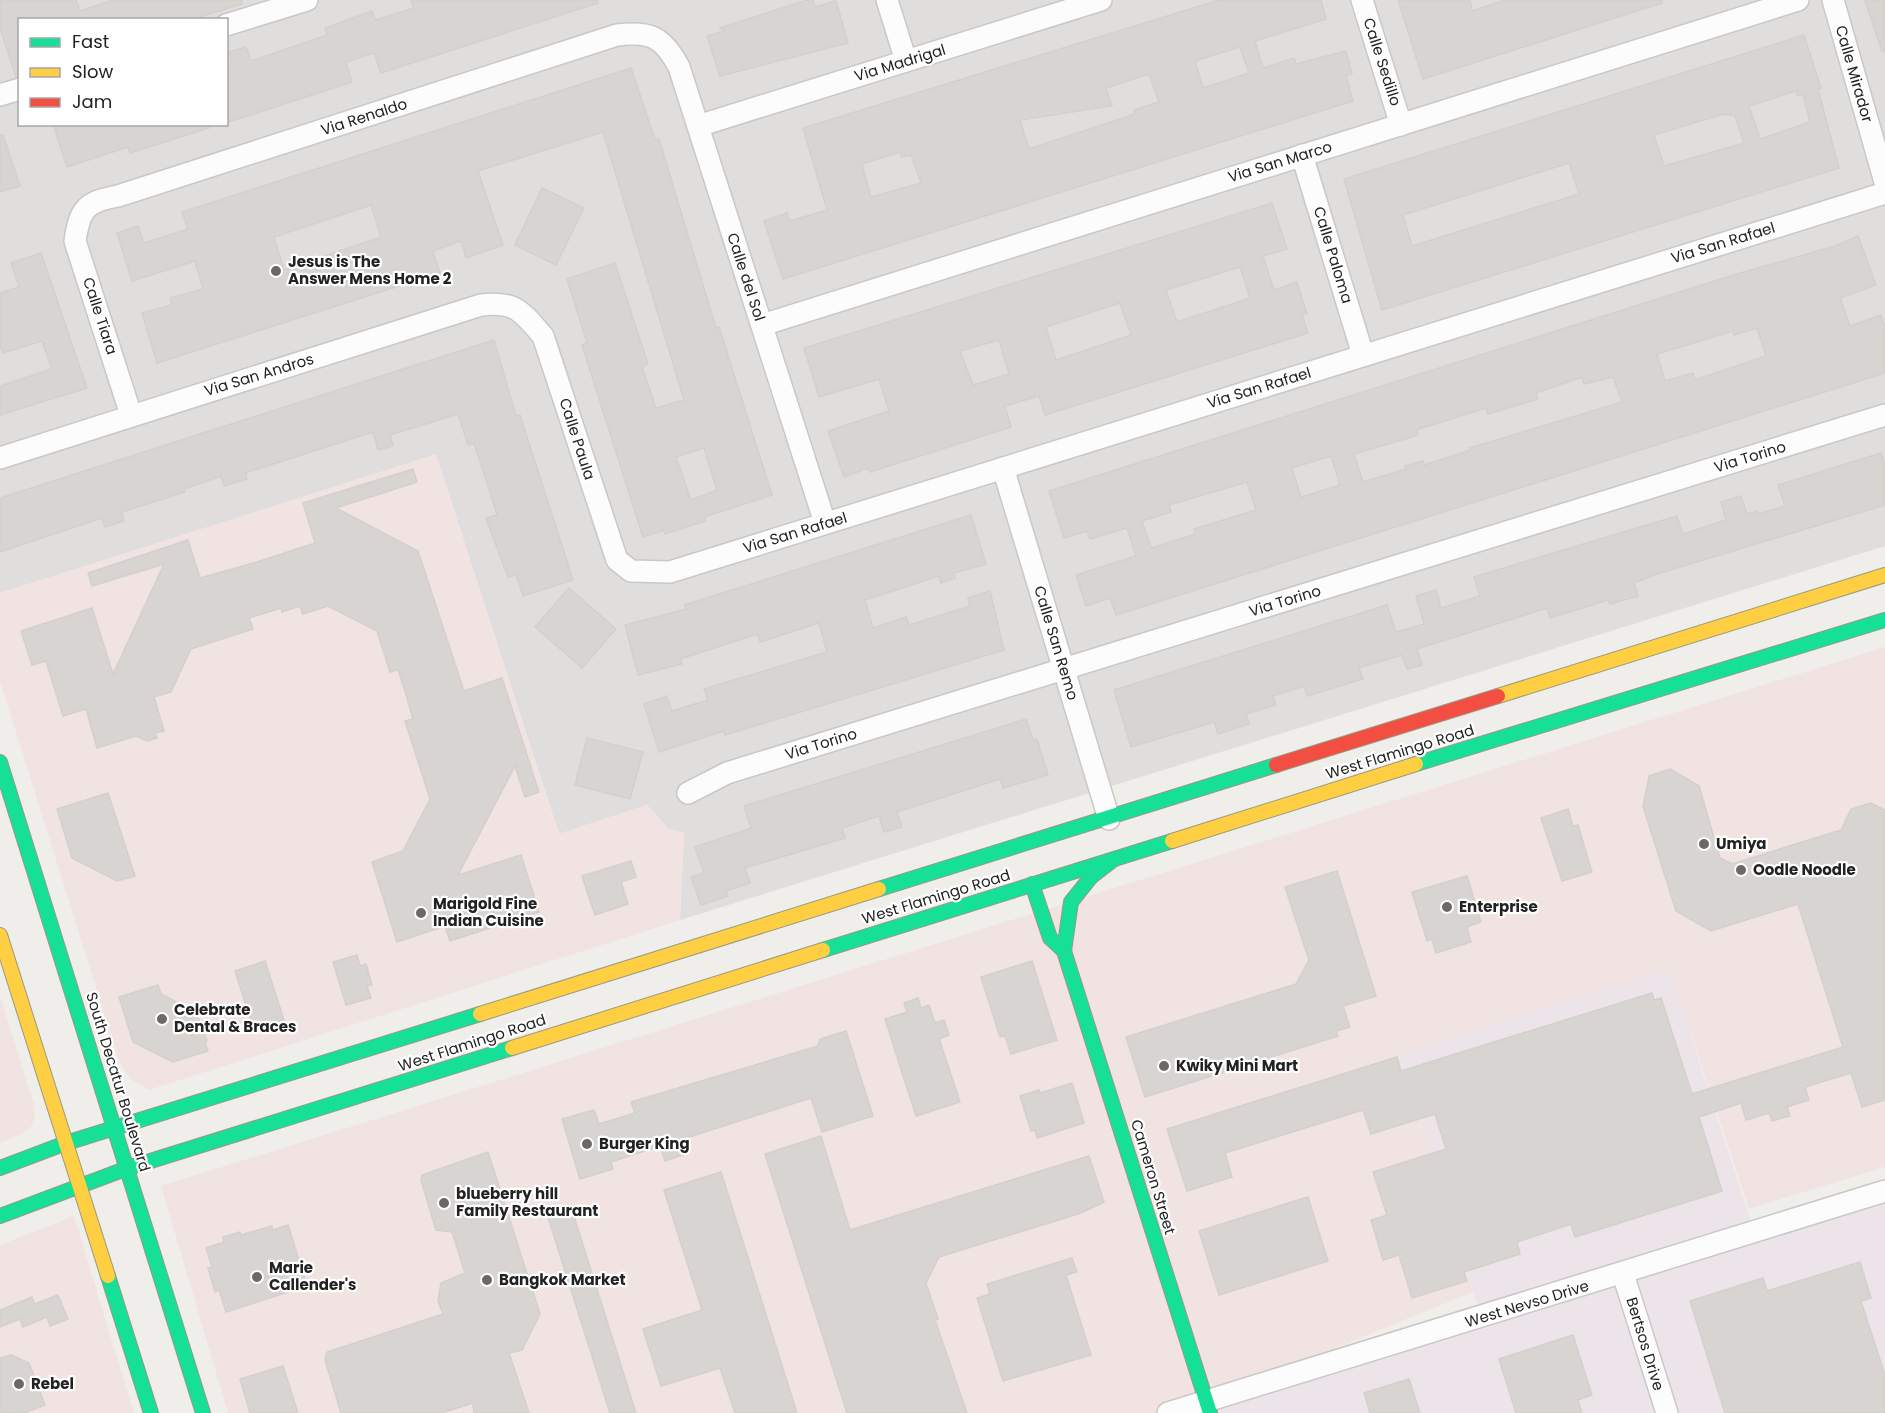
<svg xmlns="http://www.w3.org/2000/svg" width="1885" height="1413" font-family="Poppins,sans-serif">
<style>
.residential{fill:#dfdedc;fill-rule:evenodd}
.commercial{fill:#f1e3e1}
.industrial{fill:#ede4e9}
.building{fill:#d7d4d2;stroke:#d3d0cc;stroke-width:1.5;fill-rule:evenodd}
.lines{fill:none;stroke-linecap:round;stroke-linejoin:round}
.street-casing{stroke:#c9c8c7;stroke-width:24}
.fast-casing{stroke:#999a82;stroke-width:16}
.slow-casing{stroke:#999a82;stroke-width:16}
.jam-casing{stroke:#999a82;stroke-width:16}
.street{stroke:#fdfcfc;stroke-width:21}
.fast{stroke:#16e098;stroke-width:14}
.slow{stroke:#ffcf43;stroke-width:14}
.jam{stroke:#f24e42;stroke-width:14}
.poi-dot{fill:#6a6968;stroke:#fff;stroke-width:2}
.labels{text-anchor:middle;stroke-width:4.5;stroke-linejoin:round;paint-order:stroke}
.street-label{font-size:15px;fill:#222;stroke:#fff}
.poi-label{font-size:15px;font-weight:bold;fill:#222;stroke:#fff;text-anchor:start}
</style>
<rect width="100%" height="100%" fill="#f0eeeb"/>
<path class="residential" d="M0 0H1885V546L680 920 684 833 669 829 647 805 559 834 436 455 0 593ZM20 20H226V124H20Z"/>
<g class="commercial">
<path d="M436 454 559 834 646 805 669 829 684 832 680 920 149 1090 130 1079 119 1061 0 681V593Z"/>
<path d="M1885 647V1167L1749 1209 1669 969 1399 1053 1473 1292 1206 1401 1210 1413H228L161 1186Z"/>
<path d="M0 996 34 1105 35 1117 31 1127 20 1135 0 1143Z"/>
<path d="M74 1216 134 1413H0V1245Z"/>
</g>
<path class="industrial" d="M1669 969 1754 1232 1885 1191V1413H1210L1206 1401 1481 1317 1399 1053Z"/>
<g class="building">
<path d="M0 0H76L80 11 113 0H242V4L190 20H20V77H16L0 28Z"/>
<path d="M411 0H597L598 3 381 73 374 53 346 62 352 82 226 123V60L231 59 229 52 246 47 251 61 327 35 325 28 372 11 375 20 414 8Z"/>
<path d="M807 0H813L815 7 836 1 848 43 720 76 707 36 724 31 720 28Z"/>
<path d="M1219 0H1321L1326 19 1255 41 1263 68 1294 58 1296 64 1346 51 1352 74 1346 76 1353 101 783 279 764 221 787 213 790 221 827 210 803 128ZM1240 47 1249 73 1203 88 1195 61ZM1149 74 1159 102 1134 110 1135 114 1029 149 1020 120 1112 106 1106 88ZM900 152 902 157 911 155 921 183 871 197 862 164Z"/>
<path d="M1398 0H1470L1472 11 1505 0H1662V3L1423 79Z"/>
<path d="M1865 0H1885V51H1882Z"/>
<path d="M1804 35 1821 88 1818 89 1839 168 1382 310 1344 179ZM1796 91 1798 96 1803 94 1810 122 1760 139 1749 106ZM1724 114 1735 116 1744 143 1664 166 1654 135ZM1569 163 1579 194 1412 246 1403 215Z"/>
<path d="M631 68 655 140 659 139 716 328 719 327 772 495 704 517 705 521 665 534 664 530 643 537 582 345 587 343 567 279 615 263 648 364 643 366V370L656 408 684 400 603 132 478 171 503 245 466 258 461 241 433 251 440 273 157 363 142 313 172 305 170 298 203 289 195 261 132 281 117 233 138 226 144 243 188 229 182 212ZM371 205 381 237 284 270 274 237ZM704 448 717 490 691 500 676 457Z"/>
<path d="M53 124H209V128L130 153 128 147 67 167Z"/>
<path d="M0 135H3L20 186 0 192Z"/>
<path d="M542 188 584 208 556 265 515 245Z"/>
<path d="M1272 203 1287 249 1263 256 1274 290 1297 282 1307 314 1302 315 1308 333 1045 415 1039 396 1005 406 1011 427 870 472 868 468 844 477 828 431 889 411 879 379 819 397 804 348ZM1240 267 1250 298 1177 322 1166 290ZM1120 303 1131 335 1056 360 1046 327ZM999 340 1009 374 973 385 960 351Z"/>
<path d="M1858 236 1876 285 1840 298 1850 326 1881 315 1885 327V373L1116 615 1110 598 1086 606 1076 575 1136 556 1127 528 1090 539 1087 531 1064 538 1049 491 1740 273 1835 246ZM1757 328 1766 356 1695 380 1693 373 1665 381 1657 354 1733 331 1734 335ZM1582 377 1584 384 1613 377 1622 402 1470 448 1471 450 1424 465 1423 461 1405 466 1406 469 1363 482 1354 454 1415 436 1418 434 1416 430 1486 408 1488 414 1538 399 1536 393ZM1331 456 1340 485 1301 497 1292 468ZM1247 482 1256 510 1194 529 1196 534 1151 548 1142 521 1171 512 1169 505Z"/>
<path d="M41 253 87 388 0 415V386L52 369 42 341 3 353 0 345V293L19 287 11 263Z"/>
<path d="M494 340 516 416 520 415 573 580 523 596 516 575 508 577 486 518 497 515 485 476 474 444 468 445 458 414 390 435 393 446 378 450 373 432 245 473 247 479 224 486 221 476 184 489 185 492 122 512 124 521 105 527 102 518 0 552V498Z"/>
<path d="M1881 453 1885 464V505L1657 574 1634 583 1638 596 1610 604 1608 600 1550 618 1547 608 1417 649 1422 665 1407 669 1402 655 1359 668 1363 679 1307 696 1304 686 1273 696 1276 705 1246 714 1249 724 1218 734 1214 722 1131 747 1114 690 1387 605 1396 632 1424 624 1416 596 1436 590 1441 608 1480 596 1474 577 1497 570 1677 516 1683 534 1726 520 1721 502 1741 496 1747 514 1757 511 1758 514 1785 506 1778 485Z"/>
<path d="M413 469 417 482 336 508 418 551 464 691 502 678 539 792 525 797 515 766 458 875 521 855 539 912 450 941 445 926 397 942 372 862 403 851 430 799 405 721 413 719 405 691 398 670 390 672 377 631 328 606 303 614 300 606 282 612 281 608 249 618 253 629 191 649 171 692 154 697 164 731 155 733 157 738 147 741 136 736 97 748 86 709 63 716 46 661 32 665 21 631 92 608 113 674 164 564 92 586 88 573 188 540 200 578 257 562 315 543 303 503Z"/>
<path d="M971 515 986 564 954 573 955 578 941 583 939 576 865 600 873 628 906 617 909 625 970 606 968 598 990 591 1004 650 725 735 724 731 659 752 644 704 667 696 672 711 708 700 704 689 827 652 819 623 760 642 758 634 680 659 682 664 638 675 625 625 686 609 684 605Z"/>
<path d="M569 588 616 629 582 668 535 627Z"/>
<path d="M1026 719 1033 740 1037 739 1048 775 1003 788 1000 779 897 812 902 827 884 832 879 816 842 828 845 838 745 868 750 883 726 891 728 896 701 905 691 877 704 873 695 847 751 828 744 806Z"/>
<path d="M587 738 643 752 630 799 575 785Z"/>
<path d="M1670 769 1699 786 1720 858 1732 864 1841 830 1851 809 1871 803 1885 810V1100L1862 1107 1851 1073 1805 1087 1809 1100 1787 1107 1790 1116 1772 1121 1769 1113 1746 1120 1741 1103 1699 1117 1722 1191 1575 1237 1571 1224 1517 1242 1520 1254 1464 1272 1467 1281 1412 1298 1399 1255 1383 1260 1371 1220 1387 1215 1373 1172 1446 1149 1435 1114 1371 1134 1363 1110 1225 1153 1232 1177 1187 1191 1167 1129 1397 1057 1401 1071 1652 993 1654 1000 1661 998 1692 1094 1843 1047 1798 904 1711 931 1676 911 1643 806 1649 776Z"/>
<path d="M108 793 135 876 117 881 72 858 57 809Z"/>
<path d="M1568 809 1573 826 1578 825 1592 872 1562 881 1541 818Z"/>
<path d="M631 861 636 877 621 882 628 904 595 915 582 876Z"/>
<path d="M1337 871 1376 996 1343 1006 1350 1027 1336 1031 1338 1036 1145 1097 1126 1037 1296 984 1309 960 1285 887Z"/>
<path d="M1467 876 1481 922 1467 927 1471 942 1436 953 1432 939 1427 941 1412 892Z"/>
<path d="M357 955 360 966 366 964 372 985 367 986 371 998 346 1005 333 962Z"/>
<path d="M265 961 284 1020 254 1030 235 971Z"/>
<path d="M1032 961 1057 1040 1011 1054 1005 1036 1000 1037 981 977Z"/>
<path d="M158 985 161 994 196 1012 207 1041 205 1042 208 1051 173 1062 133 1042 119 997Z"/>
<path d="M918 998 921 1008 929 1005 935 1023 944 1020 949 1035 939 1039 960 1102 916 1116 885 1019 907 1012 904 1003Z"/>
<path d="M846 1031 873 1116 822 1132 811 1098 680 1140 685 1154 665 1161 660 1146 611 1162 613 1169 580 1179 562 1119 594 1110 599 1124 635 1113 631 1102 818 1046 820 1039Z"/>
<path d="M1072 1083 1084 1123 1037 1138 1035 1130 1031 1131 1020 1096 1039 1090 1040 1093Z"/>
<path d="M821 1136 850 1230 1089 1156 1104 1202 1081 1213 939 1257 926 1283 938 1319 935 1320 967 1413H847L765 1154Z"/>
<path d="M488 1152 540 1314 522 1350 509 1353 529 1413H474L473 1403 442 1413H341L325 1360 327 1352 443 1314 438 1301 441 1283 465 1273 452 1232 436 1230 421 1180 422 1175Z"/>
<path d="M721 1172 797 1413H735L720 1368 661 1386 643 1329 702 1310 664 1190Z"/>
<path d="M1308 1197 1328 1261 1219 1295 1199 1231Z"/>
<path d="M572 1210 636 1413H610L548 1217Z"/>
<path d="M288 1225 307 1286 226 1312 219 1290 215 1292 208 1268 212 1267 206 1248 224 1242 223 1237 240 1232 241 1235 272 1226 273 1230Z"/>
<path d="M1072 1258 1077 1272 1066 1275 1091 1355 1003 1381 977 1298 990 1294 987 1284Z"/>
<path d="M1860 1262 1871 1298 1861 1301 1885 1375V1413H1725L1690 1301 1763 1278 1767 1291Z"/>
<path d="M58 1295 68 1319 50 1326 47 1317 23 1327 20 1319 0 1327V1310L32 1297 34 1304Z"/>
<path d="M1573 1335 1592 1395 1578 1400 1582 1413H1516L1499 1359Z"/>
<path d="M11 1355 29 1363 45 1405 24 1413H0V1358Z"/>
<path d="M283 1366 298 1413H250L240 1379Z"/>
<path d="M1409 1379 1420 1413H1370L1364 1393Z"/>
</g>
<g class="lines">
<g class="street-casing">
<g id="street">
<path d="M887 0 906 61"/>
<path d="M1362 0 1401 125"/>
<path d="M1833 0 1885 182"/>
<path d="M226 25 307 0"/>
<path d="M0 95 20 89"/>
<path d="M698 126 1101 0"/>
<path d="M1302 155 1363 355"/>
<path d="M762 325 1798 0"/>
<path d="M131 415 75 241C80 209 85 202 118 196L617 35C651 31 663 37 679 67L825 523"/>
<path d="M0 458 481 305C516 301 521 311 543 336L617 560 631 571 670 572 1885 193"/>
<path d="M1003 468 1109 819"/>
<path d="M688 793 727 773 1885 415"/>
<path d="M1623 1274 1667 1413"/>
<path d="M1168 1413 1885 1191"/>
</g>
</g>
<g class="fast-casing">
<g id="fast">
<path d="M0 762 203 1413"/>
<path d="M1416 764 1885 620"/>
<path d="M1032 884 1050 938 1064 951 1210 1413"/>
<path d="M879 889 1276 765"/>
<path d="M823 950 1172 841"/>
<path d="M1064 951 1071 902 1091 877 1113 860"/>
<path d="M0 1168 66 1143 480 1014"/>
<path d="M0 1216 128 1168 512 1048"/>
<path d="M108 1276 151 1413"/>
</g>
</g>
<g class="slow-casing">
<g id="slow">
<path d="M1498 696 1885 575"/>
<path d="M1172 841 1416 764"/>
<path d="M0 935 108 1276"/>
<path d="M480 1014 879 889"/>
<path d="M512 1048 823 950"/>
</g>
</g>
<g class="jam-casing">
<path id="jam" d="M1276 765 1498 696"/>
</g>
<use href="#street" class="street"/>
<use href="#fast" class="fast"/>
<use href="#slow" class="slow"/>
<use href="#jam" class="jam"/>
</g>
<g class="poi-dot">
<circle cx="276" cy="271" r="6"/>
<circle cx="1704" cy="844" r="6"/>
<circle cx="1741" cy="870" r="6"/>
<circle cx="1447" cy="907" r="6"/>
<circle cx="421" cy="913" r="6"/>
<circle cx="162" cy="1019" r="6"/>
<circle cx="1164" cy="1066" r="6"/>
<circle cx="587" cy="1144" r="6"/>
<circle cx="444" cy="1203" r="6"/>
<circle cx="257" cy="1277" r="6"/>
<circle cx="487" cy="1280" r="6"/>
<circle cx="19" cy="1384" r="6"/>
</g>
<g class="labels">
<g class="street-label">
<text transform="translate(1382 62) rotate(72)" y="5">Calle Sedillo</text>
<text transform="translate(900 63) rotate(-17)" y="5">Via Madrigal</text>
<text transform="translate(1854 74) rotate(74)" y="5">Calle Mirador</text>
<text transform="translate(364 117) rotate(-18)" y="5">Via Renaldo</text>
<text transform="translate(1280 162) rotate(-17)" y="5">Via San Marco</text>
<text transform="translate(1723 243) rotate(-17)" y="5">Via San Rafael</text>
<text transform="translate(1333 255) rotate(73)" y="5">Calle Paloma</text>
<text transform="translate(746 277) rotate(72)" y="5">Calle del Sol</text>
<text transform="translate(100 316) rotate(72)" y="5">Calle Tiara</text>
<text transform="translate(259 375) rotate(-17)" y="5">Via San Andros</text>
<text transform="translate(1259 388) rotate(-17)" y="5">Via San Rafael</text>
<text transform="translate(577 439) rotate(72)" y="5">Calle Paula</text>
<text transform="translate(1750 457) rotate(-17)" y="5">Via Torino</text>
<text transform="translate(795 533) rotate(-17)" y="5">Via San Rafael</text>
<text transform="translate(1285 601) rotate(-17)" y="5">Via Torino</text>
<text transform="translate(1056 643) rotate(73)" y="5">Calle San Remo</text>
<text transform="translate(821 744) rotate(-17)" y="5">Via Torino</text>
<text transform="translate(1400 752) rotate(-17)" y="5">West Flamingo Road</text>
<text transform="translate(936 897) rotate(-17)" y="5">West Flamingo Road</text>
<text transform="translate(472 1043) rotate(-18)" y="5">West Flamingo Road</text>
<text transform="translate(118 1082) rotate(73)" y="5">South Decatur Boulevard</text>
<text transform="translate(1153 1177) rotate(73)" y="5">Cameron Street</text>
<text transform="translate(1527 1304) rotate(-17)" y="5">West Nevso Drive</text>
<text transform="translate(1645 1344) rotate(73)" y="5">Bertsos Drive</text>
</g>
<g class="poi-label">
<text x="288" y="267">Jesus is The<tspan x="288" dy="17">Answer Mens Home 2</tspan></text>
<text x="1716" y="849">Umiya</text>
<text x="1753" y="875">Oodle Noodle</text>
<text x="433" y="909">Marigold Fine<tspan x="433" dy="17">Indian Cuisine</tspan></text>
<text x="1459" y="912">Enterprise</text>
<text x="174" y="1015">Celebrate<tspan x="174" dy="17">Dental &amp; Braces</tspan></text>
<text x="1176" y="1071">Kwiky Mini Mart</text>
<text x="599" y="1149">Burger King</text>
<text x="456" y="1199">blueberry hill<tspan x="456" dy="17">Family Restaurant</tspan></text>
<text x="269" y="1273">Marie<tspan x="269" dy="17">Callender's</tspan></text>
<text x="499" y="1285">Bangkok Market</text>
<text x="31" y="1389">Rebel</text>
</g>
</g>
<rect x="18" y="18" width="210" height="108" fill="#ffffff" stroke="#a7a7a7" stroke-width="1.5"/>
<rect x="30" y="38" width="30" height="9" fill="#16e098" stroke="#a7a7a7" stroke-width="1.5"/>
<text x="72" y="48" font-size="18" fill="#222222">Fast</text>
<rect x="30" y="68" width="30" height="9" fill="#ffcf43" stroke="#a7a7a7" stroke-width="1.5"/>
<text x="72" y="78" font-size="18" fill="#222222">Slow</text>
<rect x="30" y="98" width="30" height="9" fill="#f24e42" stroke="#a7a7a7" stroke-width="1.5"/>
<text x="72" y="108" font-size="18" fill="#222222">Jam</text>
</svg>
